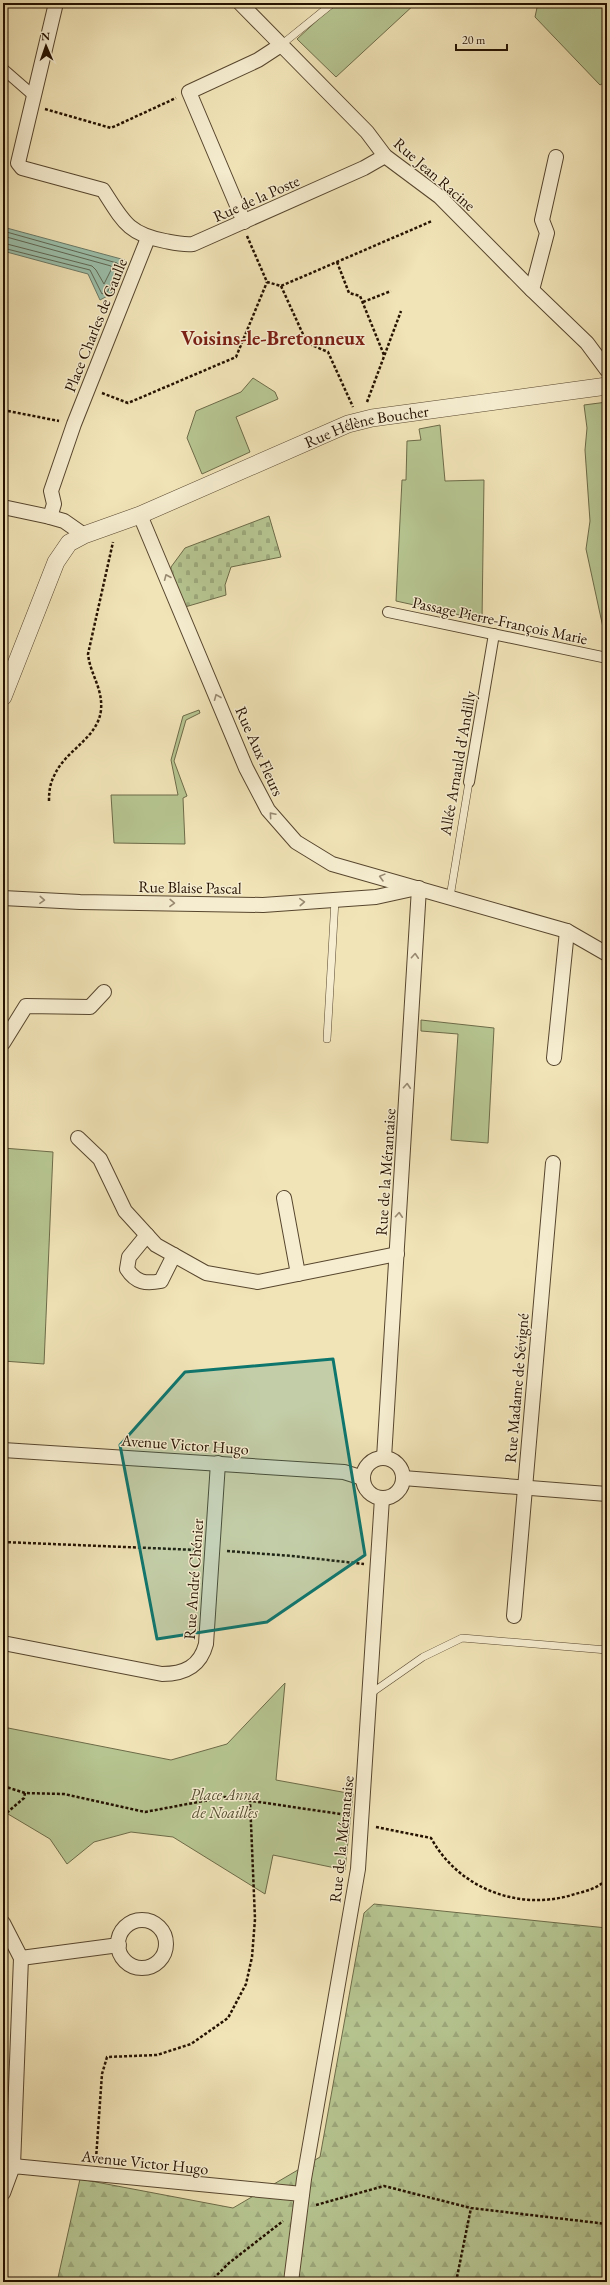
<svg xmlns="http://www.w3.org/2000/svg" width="610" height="2285" font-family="'EB Garamond',serif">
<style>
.green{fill:#b6c591;stroke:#6d6b48}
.forest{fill:url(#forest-firs);stroke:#6d6b48}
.cemetery{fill:url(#cemetery-stones);stroke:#6d6b48}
.water{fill:#9bbfaa;stroke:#6b7966}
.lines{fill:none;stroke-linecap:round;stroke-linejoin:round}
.shore{stroke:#606855;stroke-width:1}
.service-casing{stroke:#57462e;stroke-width:8}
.pedestrian-casing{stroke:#57462e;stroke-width:12}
.minor-casing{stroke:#57462e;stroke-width:16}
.tertiary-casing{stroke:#57462e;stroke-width:18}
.path{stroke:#241100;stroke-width:2.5;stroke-dasharray:3 2;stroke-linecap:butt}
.service{stroke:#f6edd0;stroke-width:7}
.pedestrian{stroke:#f6edd0;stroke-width:10}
.minor{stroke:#f6edd0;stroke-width:14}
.tertiary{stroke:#f6edd0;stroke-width:17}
.oneway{stroke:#988a72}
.marked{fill:#0f766e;fill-opacity:0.2;stroke:#0f766e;stroke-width:3;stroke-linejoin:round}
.labels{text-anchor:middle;stroke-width:3;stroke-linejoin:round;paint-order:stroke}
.street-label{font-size:16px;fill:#241100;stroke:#f6edd0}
.park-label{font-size:16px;font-style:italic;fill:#575033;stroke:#f6edd0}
.district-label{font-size:20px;font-weight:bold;fill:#7a1f14;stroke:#f6edd0}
</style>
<defs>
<pattern id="forest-firs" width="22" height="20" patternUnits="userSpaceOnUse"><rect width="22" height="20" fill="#b6c591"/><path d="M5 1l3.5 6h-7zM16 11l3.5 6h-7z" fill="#9ca87b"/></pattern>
<pattern id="cemetery-stones" width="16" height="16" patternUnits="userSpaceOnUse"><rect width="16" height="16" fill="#b6c591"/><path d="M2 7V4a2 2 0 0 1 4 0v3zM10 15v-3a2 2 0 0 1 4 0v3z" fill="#9ca87b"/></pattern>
</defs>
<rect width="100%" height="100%" fill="#f1e4b7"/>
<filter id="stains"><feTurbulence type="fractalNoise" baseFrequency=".005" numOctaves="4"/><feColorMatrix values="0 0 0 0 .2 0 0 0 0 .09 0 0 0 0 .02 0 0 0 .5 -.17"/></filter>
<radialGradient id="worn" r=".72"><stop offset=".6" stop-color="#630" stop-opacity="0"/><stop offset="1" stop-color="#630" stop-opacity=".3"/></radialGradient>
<g class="green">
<path d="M336 3H416L336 77 297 39Z"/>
<path d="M538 3H607V81L600 85 535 17Z"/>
<path d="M253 378 275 392 278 399 236 417 250 452 202 474 187 438 196 411 241 392Z"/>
<path d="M607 402V646L586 549 590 521 585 450 587 428 584 405Z"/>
<path d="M440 425 445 481 484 480 482 620 396 601 402 480H406L407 441 421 440 419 429Z"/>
<path d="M199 710 200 713 186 720 174 761 187 796 183 798 185 844 114 843 111 795H178L171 760 183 716Z"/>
<path d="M421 1020 494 1028 488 1143 451 1140 458 1034 421 1031Z"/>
<path d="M3 1148 53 1152 44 1364 3 1361Z"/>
<path d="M285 1683 276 1780 353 1794 345 1870 273 1855 265 1894 173 1837 131 1832 94 1842 67 1864 50 1839 3 1811V1727L171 1760 227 1744Z"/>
</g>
<path class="forest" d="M374 1904 607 1928V2282H57L80 2179 233 2208 320 2157 364 1913Z"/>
<path class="cemetery" d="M269 516 281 557 231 567 225 585 226 595 185 607 171 575V567L185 548Z"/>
<path class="water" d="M3 227 125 260 111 294 100 300 88 274 3 251Z"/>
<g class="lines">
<g class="shore">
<path d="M3 231 117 263 119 265 108 291 102 294 90 270 3 248"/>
<path d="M3 236 111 266 112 268 104 284 96 270 92 266 3 243"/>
</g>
<g class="service-casing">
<g id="service">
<path d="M281 45 333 3"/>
<path d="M450 897 469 782"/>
<path d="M327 1039 335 900"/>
<path d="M370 1694 423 1657 462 1638 607 1650"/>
</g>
</g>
<g class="pedestrian-casing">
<g id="pedestrian">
<path d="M3 69 34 96"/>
<path d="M388 612 607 658"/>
<path d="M469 782 494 634"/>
</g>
</g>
<g class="minor-casing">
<g id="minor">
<path d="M56 3 18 163 22 168 103 190C123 221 128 234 165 241 175 243 183 245 193 244L364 168 385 156"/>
<path d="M240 3 367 132 385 156 440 197 532 290 587 343 607 370"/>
<path d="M244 222 189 92 258 60 281 45"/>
<path d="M532 290 547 233 542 220 556 157"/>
<path d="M3 507 50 517"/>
<path d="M140 515 246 768 268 810 296 842 332 864 567 931 607 954"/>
<path d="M84 535 64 521 50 517 54 504 51 491 74 424 148 238"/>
<path d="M3 898 80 902 263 905 376 897 417 888"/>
<path d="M3 1043 26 1006 90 1007 104 992"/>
<path d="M554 1058 567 931"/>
<path d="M78 1138 100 1159 125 1211 156 1245 206 1273 258 1282 397 1254"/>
<path d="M284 1198 298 1274"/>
<path d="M147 1235 129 1257 127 1269C136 1283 146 1284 161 1281L174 1255"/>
<path d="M3 1450 344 1472 363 1478"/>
<path d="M384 1458 419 888"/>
<circle cx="383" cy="1478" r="20"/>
<path d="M403 1478 607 1494"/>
<path d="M514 1616 553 1163"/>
<path d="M3 1643 162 1674C184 1674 200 1667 206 1644L218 1463"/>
<circle cx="142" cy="1944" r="24"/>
<path d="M3 1923 21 1958 13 2166"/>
<path d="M21 1958 119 1945"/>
<path d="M3 2193 13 2166 302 2194"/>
<path d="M291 2282 304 2179 358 1869 382 1498"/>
</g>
</g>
<g class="tertiary-casing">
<g id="tertiary">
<path id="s1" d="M3 697 56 562 69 543 84 535 140 515 348 424 372 418 607 386"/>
</g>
</g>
<g class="path">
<path d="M45 109 111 128 176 98"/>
<path d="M3 215H5"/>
<path d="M247 236 267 282 281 286 432 221"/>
<path d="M337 262 349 293 360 296 384 355"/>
<path d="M281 286 307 343 328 352 353 407"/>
<path d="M363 302 391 291"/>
<path d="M102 393 128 403 236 357 267 282"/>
<path d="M367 402 401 311"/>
<path d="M3 410 59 421"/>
<path d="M49 801C49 791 50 783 55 774 66 750 98 738 101 710 103 688 90 674 88 654L113 542"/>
<path d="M3 1542 198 1550"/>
<path d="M227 1551 292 1556 364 1564"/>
<path d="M3 1786 25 1793 64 1794 145 1812 225 1797 347 1815"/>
<path d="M3 1816 24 1798 25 1793"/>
<path d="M376 1827 431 1838C459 1889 520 1912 575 1894 586 1891 600 1888 607 1878"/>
<path d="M96 2159 102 2074 107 2057 157 2055 191 2044 228 2018 246 1984 252 1957 255 1919 250 1800"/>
<path d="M316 2205 384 2186 471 2208 607 2224"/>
<path d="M210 2282 229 2263 283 2221"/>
<path d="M456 2282 471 2208"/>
</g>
<use href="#service" class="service"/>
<use href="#pedestrian" class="pedestrian"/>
<use href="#minor" class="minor"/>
<use href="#tertiary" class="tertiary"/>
</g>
<defs><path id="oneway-chevron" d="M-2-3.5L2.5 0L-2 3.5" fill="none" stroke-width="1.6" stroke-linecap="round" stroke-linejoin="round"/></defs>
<g class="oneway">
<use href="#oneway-chevron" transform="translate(167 577) rotate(-113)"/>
<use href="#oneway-chevron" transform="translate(217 697) rotate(-112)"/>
<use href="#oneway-chevron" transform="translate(272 815) rotate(-131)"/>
<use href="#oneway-chevron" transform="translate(382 877) rotate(-165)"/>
<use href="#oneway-chevron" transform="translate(42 900) rotate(3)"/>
<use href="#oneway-chevron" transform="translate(302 902) rotate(-4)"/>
<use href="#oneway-chevron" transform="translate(172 903) rotate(1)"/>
<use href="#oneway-chevron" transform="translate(415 956) rotate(-86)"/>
<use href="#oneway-chevron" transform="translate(407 1086) rotate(-86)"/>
<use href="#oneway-chevron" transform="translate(399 1215) rotate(-86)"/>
</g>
<path class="marked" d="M333 1359 365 1555 267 1622 157 1639 120 1445 185 1372Z"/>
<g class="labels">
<g class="street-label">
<text transform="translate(435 174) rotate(41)" y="6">Rue Jean Racine</text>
<text transform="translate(256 198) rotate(-24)" y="6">Rue de la Poste</text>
<text transform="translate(95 325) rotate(-68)" y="6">Place Charles de Gaulle</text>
<text dy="6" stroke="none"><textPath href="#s1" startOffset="489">Rue Hélène Boucher</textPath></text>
<text transform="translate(500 620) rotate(12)" y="6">Passage Pierre-François Marie</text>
<text transform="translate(260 751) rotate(66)" y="6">Rue Aux Fleurs</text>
<text transform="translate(457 763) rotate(-80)" y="6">Allée Arnauld d'Andilly</text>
<text transform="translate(190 887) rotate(1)" y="6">Rue Blaise Pascal</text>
<text transform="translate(385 1172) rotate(-86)" y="6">Rue de la Mérantaise</text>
<text transform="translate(516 1388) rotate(-85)" y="6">Rue Madame de Sévigné</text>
<text transform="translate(185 1444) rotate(4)" y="6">Avenue Victor Hugo</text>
<text transform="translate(193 1579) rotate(-86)" y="6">Rue André Chénier</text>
<text transform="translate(341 1839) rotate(-84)" y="6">Rue de la Mérantaise</text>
<text transform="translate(145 2162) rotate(6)" y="6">Avenue Victor Hugo</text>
</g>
<g class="park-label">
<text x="225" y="1800">Place Anna<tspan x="225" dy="18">de Noailles</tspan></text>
</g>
<g class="district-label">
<text x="273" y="345">Voisins-le-Bretonneux</text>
</g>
</g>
<rect width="610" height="2285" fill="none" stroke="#f1e4b7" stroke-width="16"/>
<rect x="4" y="4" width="602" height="2277" fill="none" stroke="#241100" stroke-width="2"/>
<rect x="8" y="8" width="594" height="2269" fill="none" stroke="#241100"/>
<g transform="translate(46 46) rotate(358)" stroke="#f6edd0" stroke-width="3" paint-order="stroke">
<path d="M0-3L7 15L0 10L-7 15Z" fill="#241100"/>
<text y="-6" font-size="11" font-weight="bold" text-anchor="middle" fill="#241100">N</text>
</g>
<path d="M456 44v6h51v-6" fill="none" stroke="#241100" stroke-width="2"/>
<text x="462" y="44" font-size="12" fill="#241100" stroke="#f6edd0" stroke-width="3" paint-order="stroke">20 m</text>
<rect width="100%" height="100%" filter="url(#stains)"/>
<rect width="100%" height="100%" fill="url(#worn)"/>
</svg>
